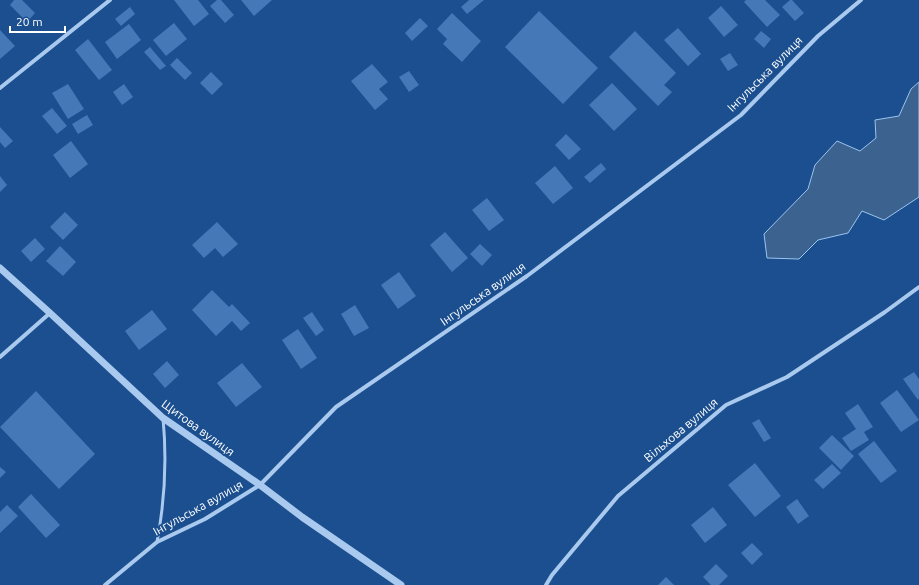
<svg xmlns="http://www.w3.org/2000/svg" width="919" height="585" font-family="Ubuntu,sans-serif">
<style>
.water{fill:#3c6290;stroke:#9cc4f0}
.building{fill:#4478b7}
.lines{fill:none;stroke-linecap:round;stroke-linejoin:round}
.service{stroke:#a9c9ee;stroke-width:3}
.minor{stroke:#a9c9ee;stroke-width:4}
.tertiary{stroke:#a9c9ee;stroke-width:7}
.labels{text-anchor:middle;stroke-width:3.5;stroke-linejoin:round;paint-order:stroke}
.street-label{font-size:12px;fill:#fff;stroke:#1b4f8f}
</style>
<rect width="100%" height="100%" fill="#1b4f8f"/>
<path class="water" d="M919 82V197L884 220 862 211 848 233 818 240 799 259 767 258 764 234 808 189 815 165 837 141 860 151 876 138 875 120 899 116 911 89Z"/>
<g class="building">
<path d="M14 0H22L35 13 27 22 10 5Z"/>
<path d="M174 0H198L209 14 194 26Z"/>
<path d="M217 0H221L234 15 225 23 210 6Z"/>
<path d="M241 0H272L254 16Z"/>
<path d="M469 0H484L467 14 461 7Z"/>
<path d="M746 0H765L780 15 767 27 744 2Z"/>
<path d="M790 0H792L804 13 795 21 782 7Z"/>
<path d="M721 6 738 25 724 37 708 18Z"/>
<path d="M130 7 135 14 121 26 115 19Z"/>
<path d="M539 11 598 68 563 104 505 47Z"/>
<path d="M452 13 481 41 462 62 443 44 447 39 437 29Z"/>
<path d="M420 18 428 26 412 41 405 33Z"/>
<path d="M174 23 187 39 166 56 153 40Z"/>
<path d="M129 24 141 40 117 59 105 42Z"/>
<path d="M678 28 701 54 688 66 664 40Z"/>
<path d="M0 30 15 46 0 59Z"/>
<path d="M635 31 676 73 664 85 672 92 658 106 609 57Z"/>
<path d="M761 31 771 39 764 48 754 39Z"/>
<path d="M88 39 112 70 99 80 75 50Z"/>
<path d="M150 47 166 66 160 70 144 52Z"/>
<path d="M730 53 738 65 728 71 720 59Z"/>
<path d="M177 58 192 73 185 80 170 65Z"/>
<path d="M372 64 388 82 379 89 388 99 375 110 351 81Z"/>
<path d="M409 71 419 85 409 92 399 77Z"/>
<path d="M211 72 223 84 212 95 200 83Z"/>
<path d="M612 83 637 109 614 131 589 105Z"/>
<path d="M68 84 84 109 68 119 52 93Z"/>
<path d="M124 84 133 97 122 105 113 92Z"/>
<path d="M52 108 67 126 57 134 42 116Z"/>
<path d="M87 115 93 125 78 134 72 124Z"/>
<path d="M0 127 13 141 5 148 0 142Z"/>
<path d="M566 134 581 149 569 160 555 145Z"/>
<path d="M71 141 88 164 70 178 53 155Z"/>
<path d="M601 163 606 169 590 183 584 177Z"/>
<path d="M555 166 573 188 553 204 535 183Z"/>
<path d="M0 176 7 185 0 192Z"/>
<path d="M487 198 504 220 489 231 472 210Z"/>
<path d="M65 212 78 225 63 240 50 227Z"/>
<path d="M217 222 238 244 223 257 215 248 204 258 192 245Z"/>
<path d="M445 232 468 258 452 272 430 245Z"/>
<path d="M35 238 45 249 31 262 21 251Z"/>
<path d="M480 244 492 255 482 266 470 254Z"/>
<path d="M60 246 76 262 63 276 46 261Z"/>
<path d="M399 272 416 296 398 309 381 285Z"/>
<path d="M212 290 229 307 232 304 250 323 241 331 232 321 216 336 192 310Z"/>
<path d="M355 305 369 328 354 336 341 314Z"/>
<path d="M152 310 167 329 139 350 125 331Z"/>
<path d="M312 312 324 330 316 336 303 318Z"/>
<path d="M298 329 317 358 301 369 282 340Z"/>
<path d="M167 361 179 375 165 388 153 374Z"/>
<path d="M242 363 262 387 236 407 217 383Z"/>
<path d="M914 372 919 379V398L918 400 903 379Z"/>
<path d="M897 390 919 420 901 432 880 403Z"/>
<path d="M36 391 95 454 59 489 0 427Z"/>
<path d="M858 404 873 427 864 432 869 440 851 451 842 438 856 429 845 413Z"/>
<path d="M759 419 771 438 764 442 752 423Z"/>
<path d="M832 435 854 456 841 470 819 448Z"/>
<path d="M874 441 897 471 881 483 858 454Z"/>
<path d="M755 463 781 496 755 517 728 485Z"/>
<path d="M832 464 841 473 823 489 814 480Z"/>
<path d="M0 467 6 472 0 478Z"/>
<path d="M31 494 60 525 46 538 18 507Z"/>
<path d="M797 499 809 516 798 524 786 507Z"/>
<path d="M7 505 18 516 0 533V512Z"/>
<path d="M713 507 727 525 705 543 691 525Z"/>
<path d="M752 543 763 554 752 565 741 553Z"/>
<path d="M716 564 728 576 719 585H711L703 577Z"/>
<path d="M666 577 674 585H658Z"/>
</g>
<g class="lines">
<path class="service" d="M157 542C165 500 167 460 163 418"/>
<g class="minor">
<path d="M0 88 110 0"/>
<path d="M0 357 50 313"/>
<path d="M105 585 157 542 205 519 260 485 336 407 527 276 741 115 818 36 861 0"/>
<path d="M546 585 552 575 618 496 726 405 787 377 885 312 919 287"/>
</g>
<path class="tertiary" d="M0 268 50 313 163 418 260 485 302 517 401 585"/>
</g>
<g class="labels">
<g class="street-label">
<text transform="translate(765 74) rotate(-45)" y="4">Інгульська вулиця</text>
<text transform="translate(483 294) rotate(-35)" y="4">Інгульська вулиця</text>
<text transform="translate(198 428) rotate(36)" y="4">Щитова вулиця</text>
<text transform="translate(681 430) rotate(-40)" y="4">Вільхова вулиця</text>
<text transform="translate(198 508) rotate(-29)" y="4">Інгульська вулиця</text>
</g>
</g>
<path d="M10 26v6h55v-6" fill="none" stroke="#ffffff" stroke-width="2"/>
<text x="16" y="26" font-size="12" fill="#ffffff" stroke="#1b4f8f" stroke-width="3" paint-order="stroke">20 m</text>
</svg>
